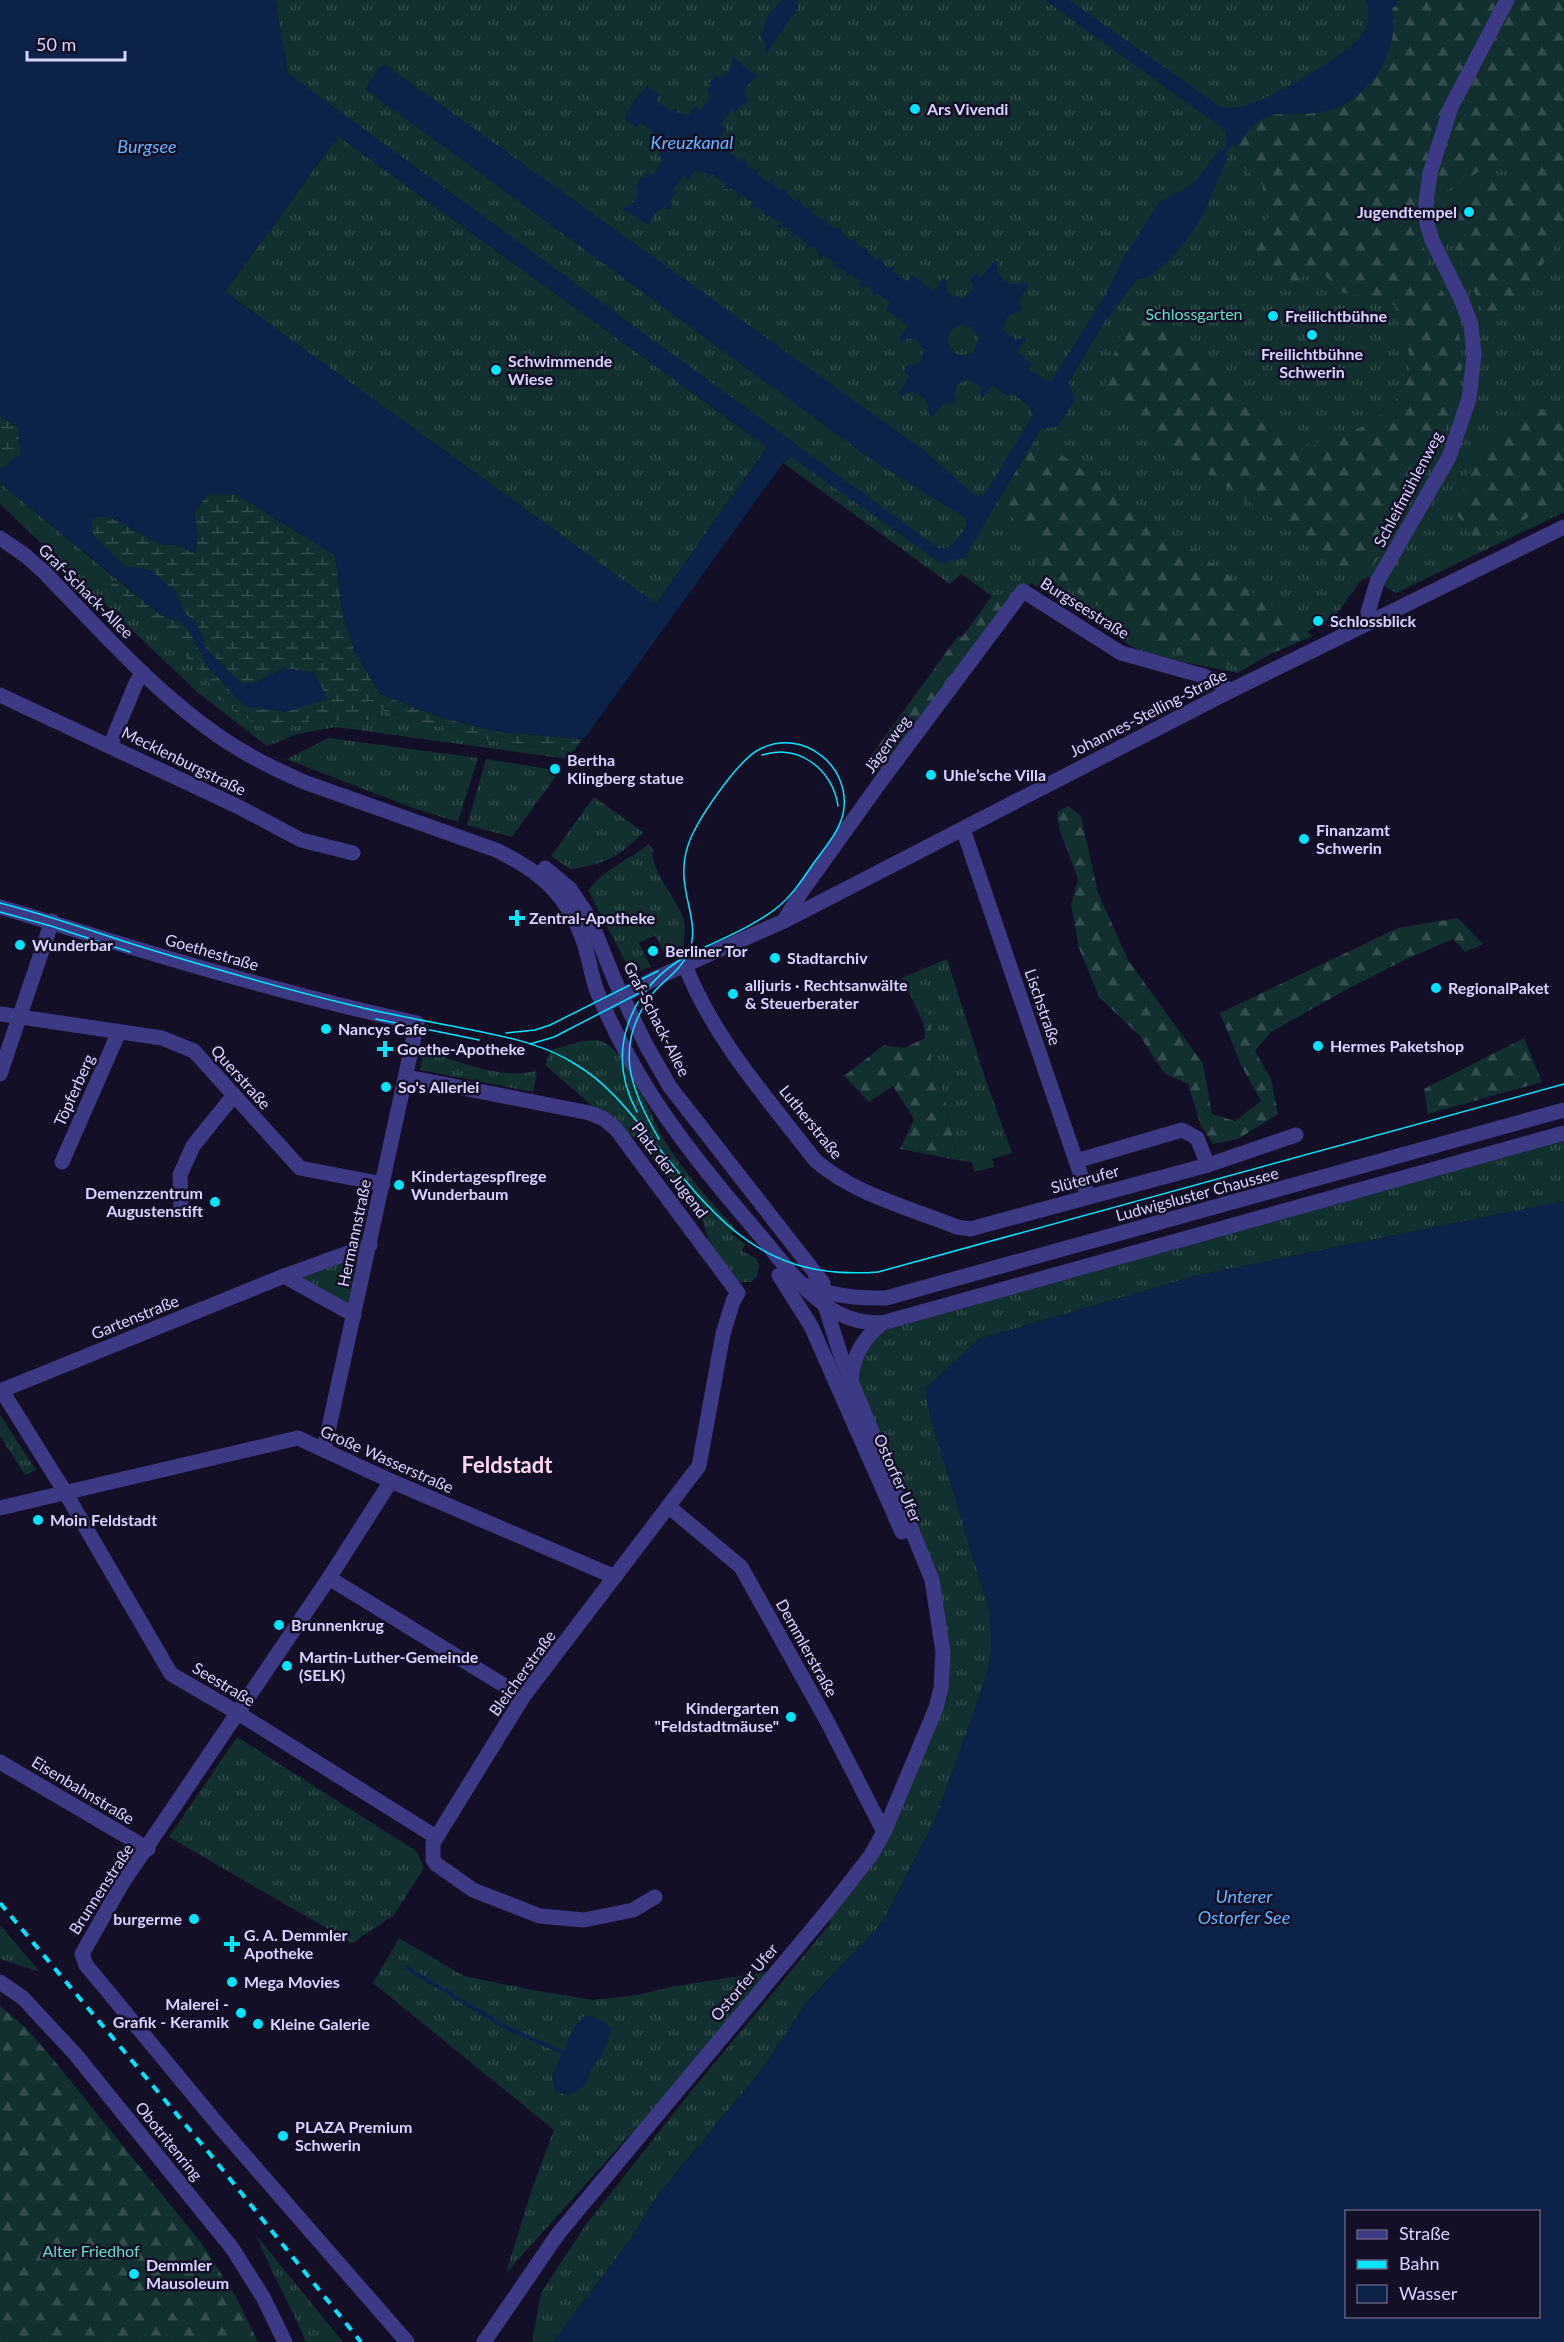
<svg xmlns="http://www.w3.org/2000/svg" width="1564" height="2342" font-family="Lato,sans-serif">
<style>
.grass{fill:url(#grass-tufts)}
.forest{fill:url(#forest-firs)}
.wetland{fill:url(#wetland-marsh)}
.water{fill:#0c2248;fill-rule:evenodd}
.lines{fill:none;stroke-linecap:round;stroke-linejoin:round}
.stream{stroke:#0c2248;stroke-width:4}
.minor{stroke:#3d3a85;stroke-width:15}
.tram{stroke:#00e5ff;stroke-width:1.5}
.rail{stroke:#00e5ff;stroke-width:4;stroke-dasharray:9 8;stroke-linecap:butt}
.poi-dot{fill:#00e5ff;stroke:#130f26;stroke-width:2}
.labels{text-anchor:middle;stroke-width:5;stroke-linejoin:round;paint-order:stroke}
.poi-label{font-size:16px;font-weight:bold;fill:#d9d4ff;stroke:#130f26;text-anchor:start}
.park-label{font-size:16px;fill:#5fe0c0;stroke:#130f26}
.street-label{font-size:16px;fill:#d9d4ff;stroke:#130f26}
.water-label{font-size:18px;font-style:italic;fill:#62b6ff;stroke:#130f26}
.district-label{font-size:22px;font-weight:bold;fill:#ffd6f0;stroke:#130f26}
</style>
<defs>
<pattern id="grass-tufts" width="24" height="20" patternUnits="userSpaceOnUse" patternTransform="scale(1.5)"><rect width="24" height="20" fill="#12302f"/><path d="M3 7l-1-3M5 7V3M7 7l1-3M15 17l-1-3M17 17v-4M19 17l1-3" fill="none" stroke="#344d4e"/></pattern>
<pattern id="forest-firs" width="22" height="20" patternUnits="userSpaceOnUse" patternTransform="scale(1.5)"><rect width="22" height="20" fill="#12302f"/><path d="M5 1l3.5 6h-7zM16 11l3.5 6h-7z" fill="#344d4e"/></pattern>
<pattern id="wetland-marsh" width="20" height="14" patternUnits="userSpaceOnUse" patternTransform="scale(1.5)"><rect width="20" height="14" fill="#12302f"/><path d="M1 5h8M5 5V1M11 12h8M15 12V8" fill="none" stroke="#344d4e"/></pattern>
</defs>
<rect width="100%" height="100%" fill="#130f26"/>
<g class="grass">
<path d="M275 0H1564V512L1396 593 1369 577 1361 580 1337 614 1238 673 1144 654 1031 583 1023 591 992 596 961 574 950 584 783 463 798 447 288 74Z"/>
<path d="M338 136 767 447 656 604 225 292Z"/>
<path d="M0 483 120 582 110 584 168 636 286 730 314 719 343 721 369 720 374 708 481 739 573 752 568 759 336 727 298 734 267 746 197 692 0 504Z"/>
<path d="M329 738 478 758 458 822 410 807 286 759Z"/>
<path d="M486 759 555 770 558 773 512 837 467 825Z"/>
<path d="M594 797 643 832C621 857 602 865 570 869L551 856Z"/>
<path d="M649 844 653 850C649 867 676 900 683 916 686 925 684 936 684 945L667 959 655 935 639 943 651 967 634 972 624 959 588 890C604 870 628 860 649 844Z"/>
<path d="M947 959 986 1081 1012 1153 992 1159 994 1167 974 1172 972 1162 957 1160 944 1094 931 1067V1017L913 1001 902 978Z"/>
<path d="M597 1040C629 1047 649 1115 665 1141 684 1172 709 1200 734 1227L732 1234 745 1244 742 1251 757 1259 759 1266 757 1276 751 1282H741L732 1276 709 1242 703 1222 638 1141 596 1109 545 1065 551 1050 582 1041Z"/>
<path d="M424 1050C456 1061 502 1080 536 1071L537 1074 533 1092 420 1070Z"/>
<path d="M1564 1133V1201L1199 1275 979 1339 925 1389 930 1415 990 1613 992 1651 983 1686 936 1818 882 1923 805 2004 761 2071 657 2196 631 2239 553 2342H532L541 2293 585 2226 692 2090 830 1924 829 1909 852 1881 936 1708 935 1606 851 1384 861 1344 882 1323Z"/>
<path d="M370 1245 354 1315 284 1276Z"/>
<path d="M0 1415 36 1470 25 1475 0 1436Z"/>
<path d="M237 1737 416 1851 424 1868 394 1915 352 1943 169 1837Z"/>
<path d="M0 1925 40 1972 0 1959Z"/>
<path d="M399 1938 464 1976 527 1989 593 2000 638 1995 670 1987 778 1970 506 2273 532 2189 554 2130 373 1983Z"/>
<path d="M256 2235 343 2342H306C291 2305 271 2272 256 2235Z"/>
</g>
<g class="forest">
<path d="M1396 0H1564V235L1512 306 1485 316 1445 227 1449 213 1489 176 1524 182 1503 159C1473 173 1446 192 1417 207L1427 266 1456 314 1463 364 1442 436 1408 511 1368 574 1343 568 1101 398 1128 307 1199 357 1237 397 1311 447 1329 434 1346 433 1369 424 1393 405 1409 375V353L1395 305 1341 292 1316 266 1296 283 1241 255 1274 209 1262 184 1236 160V147L1254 124 1261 119 1281 112 1301 114 1340 108 1395 21 1392 8 1398 5Z"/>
<path d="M1542 409H1564V501L1535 513 1519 523 1475 539 1456 514 1472 463 1505 423 1510 416Z"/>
<path d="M1031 445 1060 454 1313 636 1239 667 1184 655 1138 631 1035 566 1041 547 997 502Z"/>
<path d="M1023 591 887 773 868 760 958 636 962 637 992 596Z"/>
<path d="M1068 806 1081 816 1098 893 1128 960 1203 1064 1212 1114 1235 1121 1261 1101 1241 1065 1220 1013 1398 928 1458 918 1483 944 1465 952 1453 939 1404 960 1342 992 1271 1032 1255 1051 1271 1079 1278 1114 1238 1139 1213 1144 1201 1126 1188 1084 1164 1073 1140 1036 1099 997 1079 948 1071 904 1078 879 1059 828 1057 812Z"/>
<path d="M913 1001 931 1017V1067L944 1094 957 1160 900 1149 914 1119 893 1086 869 1102 844 1076 884 1045 904 1048 925 1038 923 1022Z"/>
<path d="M1524 1038 1542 1082 1428 1114 1424 1089Z"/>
<path d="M0 2006 26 2028 52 2058 202 2244 236 2297 258 2342H0Z"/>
</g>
<g class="wetland">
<path d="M0 416 18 427 21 455 2 470 0 469Z"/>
<path d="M208 494H235L335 555 343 615 354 650 380 694 439 717 499 732 582 739 573 752 481 739 374 708 369 720 343 721 314 719 286 730 264 728 235 712 168 636 110 584 120 582 161 615 178 621 187 627 209 668 244 706 326 699 315 673 284 668 254 683 242 684 207 650 196 622 184 613 176 592 150 570 124 566 93 535 91 520 95 517H109L164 545H176L195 553 198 536 194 512Z"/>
</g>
<g class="water">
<path d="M0 0H275L288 74 938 548C953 551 959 536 967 525L964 517 872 460 365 89 380 67 385 65 923 450 977 497 985 494 1033 415 1029 406 1012 393 1008 396 992 385 983 398 980 397 981 388 968 379C958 382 951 390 956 401L951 405 945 402 933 416 929 415C929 401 924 394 909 392L901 396 898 394 910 376 904 371 908 364 913 365 920 362 924 349 915 339H907L902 342 899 339 908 326 886 310 890 303 878 294 873 297 872 290 867 286 860 287V281L850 274 846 278V272L841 268 833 267 835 263 824 255 819 259C819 252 818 249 811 246L805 248 807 243 794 234 792 238V232C787 227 784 226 777 228L781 223 769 215 765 220C765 212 763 209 756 207L751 209 753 202 741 195 737 201 738 195 734 189H722L726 184 711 174 707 179 706 173 694 171 689 180 683 176 673 190 676 193 670 201 673 204 670 209 662 208 655 213 649 225 621 208C633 205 641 198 636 186L641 177 643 179 648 173 653 175 663 160 658 155 664 146 659 138 653 137 655 133 640 122 636 127 624 118 634 101 647 86 660 95 656 101 671 111 675 108 678 113 687 115 691 112 694 107 700 111 711 96 707 92 711 85 708 84 715 77C729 77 733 68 732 56L757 77 748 85 745 94 748 101 745 106 741 104 735 113 731 110 721 124 727 129 720 136 725 147 731 146 728 152 742 162 745 157 749 168 756 170 761 168 757 174 768 183 774 178 773 183C778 190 781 191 788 188L786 194 796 202 800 197C800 206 805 211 814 208L811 212 824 221 828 218V224C833 229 836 229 842 227L841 233 851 241 855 238 857 245 863 249 869 247 867 252 877 260 882 257 883 265 889 268 895 266 894 272 907 281 912 275 934 291 943 278 947 280 946 286 949 294 961 299 972 291 973 284 970 279 976 273 982 277 995 260 998 262 997 271C1004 284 1012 287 1026 282L1028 286 1018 302 1022 307 1020 312C1008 312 1003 320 1004 331L1016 340 1024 337 1026 339 1017 352 1032 364 1028 369 1045 380 1051 381 1106 294 1124 257 1160 201 1183 190 1196 181 1220 149 1228 157C1218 177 1210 203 1199 221 1189 238 1157 280 1137 279L1103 324 1069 382 1075 400 1058 426 1041 429 965 557 944 563 938 561 791 457 783 463 584 739 499 732 439 717 380 694 354 650 343 615 335 555 235 494H208L194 512 198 536 195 553 176 545H164L109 517H95L92 520 93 535 124 566 150 570 176 592 184 613 196 622 207 650 242 684 254 683 284 668 315 673 327 699 286 712 244 706 209 668 187 627 178 621 161 615 0 483V469L21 454 18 427 0 416ZM338 136 767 447 656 604 225 292ZM960 325 971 327 979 338 973 352C961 359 950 354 948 340L951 330Z"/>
<path d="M783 0H798V7L765 55V43L761 37 766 18Z"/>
<path d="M1045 0H1069L1222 108C1228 108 1235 108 1240 107 1267 101 1357 52 1366 28 1369 20 1369 8 1366 0H1396L1398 5 1392 8C1399 43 1381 80 1352 99 1347 103 1342 107 1337 108 1326 111 1312 114 1300 114 1284 115 1276 111 1261 120 1250 126 1243 138 1236 147L1226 140V131Z"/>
<path d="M1564 1201V2342H553L631 2239 657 2196 761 2071 805 2004 882 1923 936 1818 983 1686 992 1651 990 1613 930 1415 925 1389 979 1339 1199 1275ZM1346 2212H1538V2316H1346Z"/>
<path d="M585 2015 602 2020 612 2029 602 2055 591 2069 586 2085 569 2096 555 2091 552 2075 575 2026Z"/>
</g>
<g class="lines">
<g class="stream">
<path d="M1224 153 1232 139"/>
<path d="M407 1968 507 2028 562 2052"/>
</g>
<g class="minor">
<path d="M0 538 26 556 44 572C101 631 157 695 226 741 250 757 277 770 304 782L496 850C540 871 568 895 584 943 589 958 591 975 597 991 606 1013 617 1036 629 1057 664 1122 716 1184 764 1240 785 1266 808 1297 838 1313 852 1321 866 1323 882 1323L1564 1133"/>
<path d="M1370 623 1368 612 1377 582 1449 457 1469 399 1474 355 1471 325 1461 299 1432 240 1426 220V203L1430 173 1451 107 1507 0"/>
<path d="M0 695 239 807 301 840 353 853"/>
<path d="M110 746 136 683 143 673"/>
<path d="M963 829 1088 1196"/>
<path d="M545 868 570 889 590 919 615 981 646 1045 670 1087 823 1283"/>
<path d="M0 907C48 921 96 937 144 951 234 978 325 1003 417 1023L324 1450"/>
<path d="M784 921 800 894 881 781 1023 591 1121 653 1204 676 1224 686 1228 692"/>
<path d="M685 965C713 1038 768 1099 815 1160 851 1193 912 1209 957 1227L970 1229 1208 1165 1296 1135"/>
<path d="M604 1005 656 978 784 921 1228 692 1564 527"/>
<path d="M0 1014 162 1038 194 1051 300 1168 383 1184"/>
<path d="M0 1074 52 921"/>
<path d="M407 1077 590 1113 604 1119 616 1129 738 1293 733 1301 723 1334 699 1466 523 1697 433 1843V1860L436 1864 473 1890 540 1916 584 1920 633 1910 655 1897"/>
<path d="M1076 1161 1182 1130 1197 1138 1208 1165"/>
<path d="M62 1162 119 1032"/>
<path d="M181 1206 180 1175 193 1146 234 1095"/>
<path d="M779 1275 811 1326 902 1532"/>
<path d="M284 1276 354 1315"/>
<path d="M780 1276C820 1292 843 1299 886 1298L1564 1110"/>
<path d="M851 1381C853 1355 863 1339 882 1323"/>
<path d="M0 1391 284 1276 370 1245"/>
<path d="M2 1391 65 1492 171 1674 238 1713 436 1837"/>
<path d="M391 1481 329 1578 123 1882 82 1954 86 1965 220 2127 407 2342"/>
<path d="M668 1506 741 1567 827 1721 884 1832"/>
<path d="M0 1508 298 1438 391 1481 615 1577"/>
<path d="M329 1578 523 1697"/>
<path d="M0 1762 148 1849"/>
<path d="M0 1982 23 1998 76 2055 232 2248 263 2297 285 2342"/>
<path d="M484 2342 558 2234 829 1909 871 1855 884 1832 936 1708 941 1688 943 1652 932 1580 841 1356 816 1277"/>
</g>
<g class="tram">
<path d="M762 755C799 743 833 770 838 806"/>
<path d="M0 903C48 915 94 932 142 947 211 968 281 988 351 1005 394 1016 439 1023 482 1032 515 1039 547 1046 575 1064 606 1082 627 1109 649 1136 716 1219 760 1281 878 1272L1564 1084"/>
<path d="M0 912 51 926 130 952"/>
<path d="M376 1019 479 1040"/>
<path d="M506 1033 535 1030 550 1025 658 971"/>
<path d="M530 1044 554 1037 647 989"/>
<path d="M637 1112C604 1051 630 988 688 955 715 942 757 925 779 906 793 894 803 879 813 864 824 849 839 832 843 814 853 767 803 727 760 749 739 759 704 811 693 833 685 849 682 868 685 886 688 909 698 929 689 952 681 970 665 979 653 993 613 1044 629 1088 659 1139"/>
</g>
<path class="rail" d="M0 1903 210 2154 361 2342"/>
</g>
<g class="poi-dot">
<circle cx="915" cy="109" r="6"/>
<circle cx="1469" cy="212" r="6"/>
<circle cx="1273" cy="316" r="6"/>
<circle cx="1312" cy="335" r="6"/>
<circle cx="496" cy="370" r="6"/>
<circle cx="1318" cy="621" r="6"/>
<circle cx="555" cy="769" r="6"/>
<circle cx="931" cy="775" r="6"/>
<circle cx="1304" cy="839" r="6"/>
<path d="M514 909h6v6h6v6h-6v6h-6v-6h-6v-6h6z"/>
<circle cx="20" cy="945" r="6"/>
<circle cx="653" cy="951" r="6"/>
<circle cx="775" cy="958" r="6"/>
<circle cx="1436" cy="988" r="6"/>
<circle cx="733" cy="994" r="6"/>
<circle cx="326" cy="1029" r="6"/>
<circle cx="1318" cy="1046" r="6"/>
<path d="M382 1040h6v6h6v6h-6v6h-6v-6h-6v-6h6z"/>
<circle cx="386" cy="1087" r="6"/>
<circle cx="399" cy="1185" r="6"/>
<circle cx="215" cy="1202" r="6"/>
<circle cx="38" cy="1520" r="6"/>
<circle cx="279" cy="1625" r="6"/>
<circle cx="287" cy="1666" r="6"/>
<circle cx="791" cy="1717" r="6"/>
<circle cx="194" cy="1919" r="6"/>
<path d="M229 1935h6v6h6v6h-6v6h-6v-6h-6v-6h6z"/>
<circle cx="232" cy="1982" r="6"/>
<circle cx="241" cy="2013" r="6"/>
<circle cx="258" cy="2024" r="6"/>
<circle cx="283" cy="2136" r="6"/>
<circle cx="134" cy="2274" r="6"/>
</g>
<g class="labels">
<g class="poi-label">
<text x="927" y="115">Ars Vivendi</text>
<text x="1457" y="218" text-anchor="end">Jugendtempel</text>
<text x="1285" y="322">Freilichtbühne</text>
<text x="1312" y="360" text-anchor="middle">Freilichtbühne<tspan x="1312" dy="18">Schwerin</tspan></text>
<text x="508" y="367">Schwimmende<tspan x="508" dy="18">Wiese</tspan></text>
<text x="1330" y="627">Schlossblick</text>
<text x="567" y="766">Bertha<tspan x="567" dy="18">Klingberg statue</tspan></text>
<text x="943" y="781">Uhle’sche Villa</text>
<text x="1316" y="836">Finanzamt<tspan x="1316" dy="18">Schwerin</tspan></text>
<text x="529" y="924">Zentral-Apotheke</text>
<text x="32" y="951">Wunderbar</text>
<text x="665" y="957">Berliner Tor</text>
<text x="787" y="964">Stadtarchiv</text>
<text x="745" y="991">alljuris · Rechtsanwälte<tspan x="745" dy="18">&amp; Steuerberater</tspan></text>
<text x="1448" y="994">RegionalPaket</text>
<text x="338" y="1035">Nancys Cafe</text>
<text x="1330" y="1052">Hermes Paketshop</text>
<text x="397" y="1055">Goethe-Apotheke</text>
<text x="398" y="1093">So's Allerlei</text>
<text x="411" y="1182">Kindertagespflrege<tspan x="411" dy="18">Wunderbaum</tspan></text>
<text x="203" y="1199" text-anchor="end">Demenzzentrum<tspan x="203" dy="18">Augustenstift</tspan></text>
<text x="50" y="1526">Moin Feldstadt</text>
<text x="291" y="1631">Brunnenkrug</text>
<text x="299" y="1663">Martin-Luther-Gemeinde<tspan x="299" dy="18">(SELK)</tspan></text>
<text x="779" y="1714" text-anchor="end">Kindergarten<tspan x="779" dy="18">"Feldstadtmäuse"</tspan></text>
<text x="182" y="1925" text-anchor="end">burgerme</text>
<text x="244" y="1941">G. A. Demmler<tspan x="244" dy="18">Apotheke</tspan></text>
<text x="244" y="1988">Mega Movies</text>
<text x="229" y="2010" text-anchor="end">Malerei -<tspan x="229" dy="18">Grafik - Keramik</tspan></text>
<text x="270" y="2030">Kleine Galerie</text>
<text x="295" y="2133">PLAZA Premium<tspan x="295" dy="18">Schwerin</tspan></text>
<text x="146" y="2271">Demmler<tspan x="146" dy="18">Mausoleum</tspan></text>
</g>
<g class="park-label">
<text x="1194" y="320">Schlossgarten</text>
<text x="91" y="2257">Alter Friedhof</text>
</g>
<g class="street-label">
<text transform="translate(1408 489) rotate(-62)" y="6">Schleifmühlenweg</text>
<text transform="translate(86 591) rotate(45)" y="6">Graf-Schack-Allee</text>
<text transform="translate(1085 608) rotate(32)" y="6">Burgseestraße</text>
<text transform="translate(1148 713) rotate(-27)" y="6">Johannes-Stelling-Straße</text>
<text transform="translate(887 744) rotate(-54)" y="6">Jägerweg</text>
<text transform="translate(184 761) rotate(26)" y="6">Mecklenburgstraße</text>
<text transform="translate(212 952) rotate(16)" y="6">Goethestraße</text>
<text transform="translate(1043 1007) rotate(71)" y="6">Lischstraße</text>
<text transform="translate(657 1019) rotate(63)" y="6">Graf-Schack-Allee</text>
<text transform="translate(241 1077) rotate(48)" y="6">Querstraße</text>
<text transform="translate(74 1090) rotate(-66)" y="6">Töpferberg</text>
<text transform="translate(811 1122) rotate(51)" y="6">Lutherstraße</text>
<text transform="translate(670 1170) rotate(53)" y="6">Platz der Jugend</text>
<text transform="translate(1085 1179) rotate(-15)" y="6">Slüterufer</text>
<text transform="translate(1197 1194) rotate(-15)" y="6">Ludwigsluster Chaussee</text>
<text transform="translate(354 1233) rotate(-78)" y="6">Hermannstraße</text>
<text transform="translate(135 1317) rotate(-22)" y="6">Gartenstraße</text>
<text transform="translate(387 1459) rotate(24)" y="6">Große Wasserstraße</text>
<text transform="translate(898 1478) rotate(66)" y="6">Ostorfer Ufer</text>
<text transform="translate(807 1648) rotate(61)" y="6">Demmlerstraße</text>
<text transform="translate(522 1673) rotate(-54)" y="6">Bleicherstraße</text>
<text transform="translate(224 1684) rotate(31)" y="6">Seestraße</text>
<text transform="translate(83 1790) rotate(31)" y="6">Eisenbahnstraße</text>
<text transform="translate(101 1889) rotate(-57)" y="6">Brunnenstraße</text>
<text transform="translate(744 1982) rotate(-50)" y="6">Ostorfer Ufer</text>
<text transform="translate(169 2141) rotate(51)" y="6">Obotritenring</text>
</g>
<g class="water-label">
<text x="692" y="149">Kreuzkanal</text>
<text x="147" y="153">Burgsee</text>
<text x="1244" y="1903">Unterer<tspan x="1244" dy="21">Ostorfer See</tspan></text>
</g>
<g class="district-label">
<text x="507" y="1473">Feldstadt</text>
</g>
</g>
<rect x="1345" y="2210" width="195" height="108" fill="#130f26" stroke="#625e7d" stroke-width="1.5"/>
<rect x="1357" y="2230" width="30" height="9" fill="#3d3a85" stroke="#625e7d" stroke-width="1.5"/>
<text x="1399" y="2240" font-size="18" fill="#d9d4ff">Straße</text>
<rect x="1357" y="2260" width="30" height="9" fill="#00e5ff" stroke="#625e7d" stroke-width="1.5"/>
<text x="1399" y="2270" font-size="18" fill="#d9d4ff">Bahn</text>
<rect x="1357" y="2285" width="30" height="18" fill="#0c2248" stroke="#625e7d" stroke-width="1.5"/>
<text x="1399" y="2300" font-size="18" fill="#d9d4ff">Wasser</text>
<path d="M27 51v9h98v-9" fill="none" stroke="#d9d4ff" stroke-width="3"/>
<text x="36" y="51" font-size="18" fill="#d9d4ff" stroke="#130f26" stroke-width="4.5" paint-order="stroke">50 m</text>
</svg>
